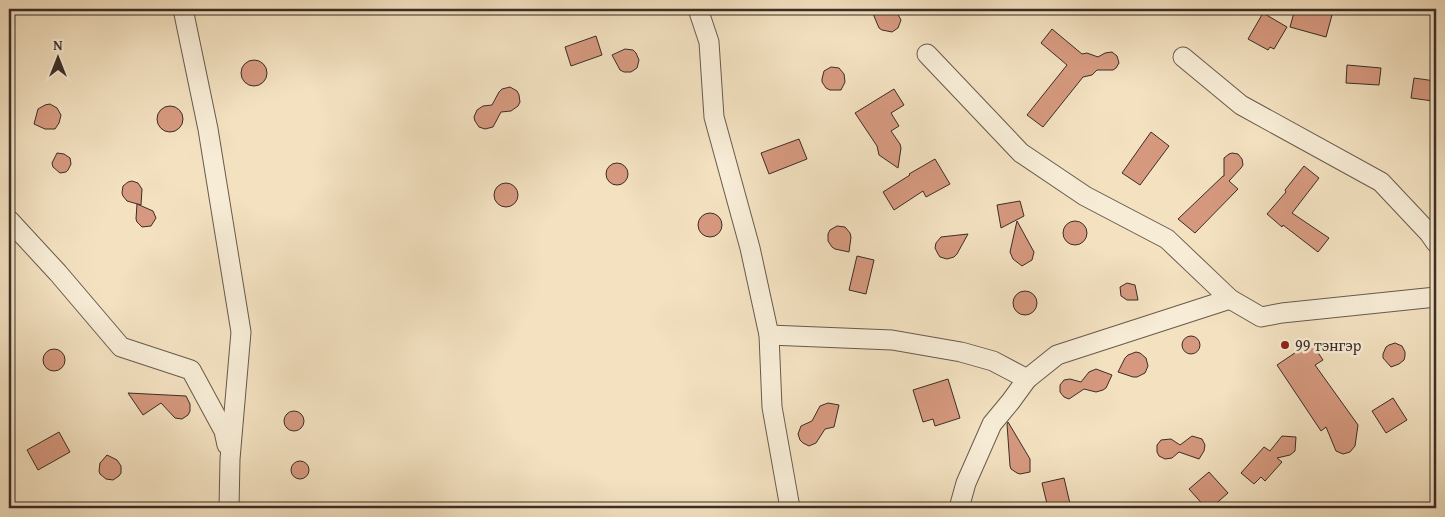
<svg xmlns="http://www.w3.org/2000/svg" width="1445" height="517" font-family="'Gentium Book Plus',serif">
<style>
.building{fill:#d6997f;stroke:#3b2d27}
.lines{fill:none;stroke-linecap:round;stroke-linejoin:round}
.street-casing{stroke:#695a4d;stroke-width:21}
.street{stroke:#f7ecd6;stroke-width:19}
.poi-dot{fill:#8f2418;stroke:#f7ecd6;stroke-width:2}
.labels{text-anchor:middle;stroke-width:5;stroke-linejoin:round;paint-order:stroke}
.poi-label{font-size:16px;fill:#3b2d27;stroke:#f7ecd6;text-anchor:start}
</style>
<rect width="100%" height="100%" fill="#f3e1c0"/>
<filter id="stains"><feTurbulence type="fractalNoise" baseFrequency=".004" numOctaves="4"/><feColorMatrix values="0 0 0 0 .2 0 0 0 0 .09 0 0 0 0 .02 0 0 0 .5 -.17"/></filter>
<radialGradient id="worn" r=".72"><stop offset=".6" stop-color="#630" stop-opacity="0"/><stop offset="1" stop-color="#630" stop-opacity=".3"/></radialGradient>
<g class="building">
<path d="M871 9H895L901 20 898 28 892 32 882 30 879 28Z"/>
<path d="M1295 9H1311L1332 15 1326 37 1290 27Z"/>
<path d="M1263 13 1287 27 1274 49 1270 47 1268 50 1248 39Z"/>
<path d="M1052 29 1082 54 1087 53 1098 57 1105 53 1112 52 1117 56 1119 63 1116 68 1113 70H1097L1092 75 1083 77 1043 127 1027 115 1067 65 1041 43Z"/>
<path d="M596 36 602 55 571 66 565 47Z"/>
<path d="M625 49 633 50 636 53 639 60 637 68 631 72H624L620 70 612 55Z"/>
<circle cx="254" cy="73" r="13"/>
<path d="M1347 65 1381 68 1379 85 1346 83Z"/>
<path d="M831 67 839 68 844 74 845 82 841 90H830L826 88 822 82V79L824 71Z"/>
<path d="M1414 78 1435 81 1433 101 1411 98Z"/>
<path d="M510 87 517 91 519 95 520 102 518 106 511 111 501 112 493 127 485 129 479 127 475 121 474 117 477 110 483 106 492 105 499 92 502 89Z"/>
<path d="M894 89 904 105 891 113 899 126 891 131 900 144 901 148 898 168 879 155 877 146 855 113Z"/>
<path d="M50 104 57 108 61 115 59 123 55 129H45L34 124 38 109 45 105Z"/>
<circle cx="170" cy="119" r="13"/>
<path d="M1151 132 1169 146 1140 185 1122 173Z"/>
<path d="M799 139 807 159 769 174 761 153Z"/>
<path d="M57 153 64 154 70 158 71 164 68 170 66 172 60 173 53 167 52 163Z"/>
<path d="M1232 153 1238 154 1242 159 1243 165 1241 168 1229 181 1238 189 1195 233 1178 219 1223 176H1224V158L1229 154Z"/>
<path d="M935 159 950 184 926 197 923 191 894 210 883 192 910 175 909 174Z"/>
<circle cx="617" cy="174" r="11"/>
<path d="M1304 166 1319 178 1292 213 1329 238 1318 252 1283 225 1282 227 1267 214 1286 192 1285 190Z"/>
<path d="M132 181 138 183 142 189 141 205 127 201 123 196 122 193 123 186 128 182Z"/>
<circle cx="506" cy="195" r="12"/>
<path d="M1020 201 1024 216 1001 228 997 205Z"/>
<path d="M137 204 153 211 156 218 151 226 142 227 137 222 136 219Z"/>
<circle cx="710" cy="225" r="12"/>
<path d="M1017 221 1034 252 1032 260 1022 266 1013 259 1010 252Z"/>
<circle cx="1075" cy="233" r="12"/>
<path d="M837 226 845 227 850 233 851 237 849 252 835 249 832 247 828 241V234L830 230Z"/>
<path d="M968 234 957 254 954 257 947 259 940 257 938 254 935 248 936 243 941 237Z"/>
<path d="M857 256 874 260 866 294 849 290Z"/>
<path d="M1127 283 1135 285 1138 300H1127L1121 296 1120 287Z"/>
<circle cx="1025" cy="303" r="12"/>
<circle cx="1191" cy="345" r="9"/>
<path d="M1311 342 1323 360 1315 365 1358 425 1355 446 1350 452 1343 454 1336 451 1326 427 1321 431 1277 365Z"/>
<path d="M1395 343 1402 346 1405 352V356L1404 360 1399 364 1391 367 1383 358V354L1386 347 1389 345Z"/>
<circle cx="54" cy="360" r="11"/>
<path d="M1136 352 1140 353 1146 358 1148 366 1145 373 1137 377H1133L1118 372 1125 358 1128 355Z"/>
<path d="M1096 369 1112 375 1106 388 1103 390 1096 392 1084 389 1069 399 1064 397 1060 392V385L1064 380 1070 379 1081 382 1089 372Z"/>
<path d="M948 379 960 418 935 426 933 419 923 422 913 390Z"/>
<path d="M128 393 186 396 190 404V411L188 415 182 419 175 418 161 403 143 415Z"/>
<path d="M1393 398 1407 420 1386 433 1372 411Z"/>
<path d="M828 403 839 405 834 427 825 429 816 443 809 446 803 443 800 440 798 434 801 426 812 421 820 406Z"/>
<circle cx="294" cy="421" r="10"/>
<path d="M1008 422 1030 459V472L1020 474 1017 473 1011 469 1010 466 1007 424Z"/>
<path d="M59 432 70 452 38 470 27 450Z"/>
<path d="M1192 436 1202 439 1205 445 1204 451 1199 459 1179 452 1172 458 1165 459 1159 456 1157 452V445L1161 440 1171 439 1180 445Z"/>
<path d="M1282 436 1296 437 1295 451 1290 455 1277 458 1282 462 1265 481 1261 477 1254 484 1241 473 1264 447 1270 451Z"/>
<path d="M107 455 117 460 121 466V473L119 476 113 480 106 479 100 474 99 471 100 463Z"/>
<circle cx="300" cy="470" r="9"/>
<path d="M1209 472 1228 493 1211 508H1206L1189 489Z"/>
<path d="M1064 478 1071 508H1048L1042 483Z"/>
</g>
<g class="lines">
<g class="street-casing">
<g id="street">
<path d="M183 9 208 129 241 332 230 459 229 508"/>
<path d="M698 9 709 42 714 117 750 248 769 335 772 407 790 508"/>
<path d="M927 54 1021 153 1085 196 1167 239 1230 299 1261 317 1282 313 1436 297"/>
<path d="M1183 57 1241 105 1381 182 1429 233 1436 243"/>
<path d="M9 220 58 273 121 347 191 370 224 431 227 445"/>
<path d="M769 335 892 340 961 352 993 361 1027 379 1057 355 1230 299"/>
<path d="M959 508 966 483 992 424 1011 401 1027 379"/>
</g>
</g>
<use href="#street" class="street"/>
</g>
<circle class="poi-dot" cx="1285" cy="345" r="5"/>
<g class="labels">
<g class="poi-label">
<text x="1295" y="351">99 тэнгэр</text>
</g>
</g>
<rect width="1445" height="517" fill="none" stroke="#f3e1c0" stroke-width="30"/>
<rect x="10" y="10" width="1425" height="497" fill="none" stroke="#3b2d27" stroke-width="2.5"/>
<rect x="15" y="15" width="1415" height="487" fill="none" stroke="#3b2d27"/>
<g transform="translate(58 58)" stroke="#f7ecd6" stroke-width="4" paint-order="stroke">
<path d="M0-4L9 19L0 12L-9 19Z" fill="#3b2d27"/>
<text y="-8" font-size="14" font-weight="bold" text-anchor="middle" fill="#3b2d27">N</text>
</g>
<rect width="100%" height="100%" filter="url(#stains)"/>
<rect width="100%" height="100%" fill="url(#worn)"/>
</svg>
